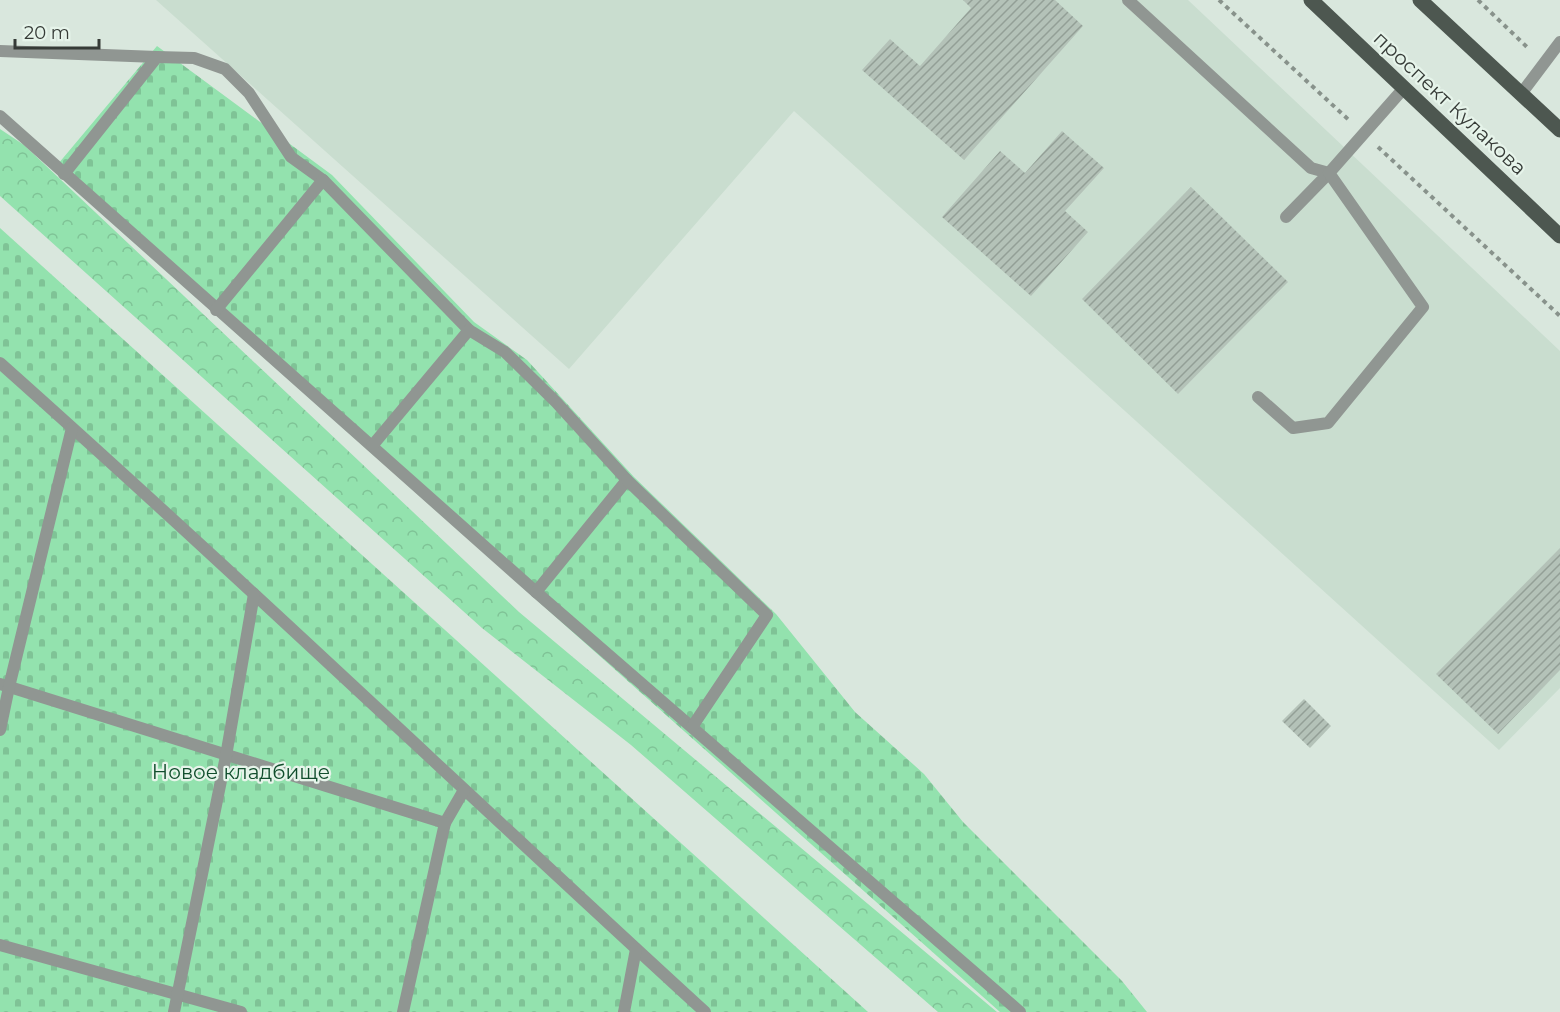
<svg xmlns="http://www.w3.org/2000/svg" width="1560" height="1012" font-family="Montserrat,sans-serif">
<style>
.built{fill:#c9ddcf}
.forest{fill:url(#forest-crowns)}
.cemetery{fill:url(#cemetery-stones)}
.building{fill:url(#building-hatch)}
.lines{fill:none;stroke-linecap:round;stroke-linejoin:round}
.path{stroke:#88928b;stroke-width:4;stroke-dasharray:4.5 4.5;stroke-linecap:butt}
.lane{stroke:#909692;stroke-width:12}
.street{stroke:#909692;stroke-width:12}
.primary{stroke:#4d5750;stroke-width:15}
.labels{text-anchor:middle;stroke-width:4.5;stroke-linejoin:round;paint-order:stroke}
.street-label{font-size:20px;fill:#363b37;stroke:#e6f4ea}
.park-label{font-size:20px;fill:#114e2d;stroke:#e6f4ea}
</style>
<defs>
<pattern id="forest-crowns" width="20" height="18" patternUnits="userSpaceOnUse" patternTransform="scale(1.5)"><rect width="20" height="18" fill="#93e2ae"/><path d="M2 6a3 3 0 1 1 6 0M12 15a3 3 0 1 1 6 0" fill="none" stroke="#7fc396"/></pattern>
<pattern id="cemetery-stones" width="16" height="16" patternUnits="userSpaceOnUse" patternTransform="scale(1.5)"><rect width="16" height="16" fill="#93e2ae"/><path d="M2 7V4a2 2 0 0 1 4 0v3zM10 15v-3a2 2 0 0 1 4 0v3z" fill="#7fc396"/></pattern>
<pattern id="building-hatch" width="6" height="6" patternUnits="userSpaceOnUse" patternTransform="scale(1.5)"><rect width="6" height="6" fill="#b4c2b8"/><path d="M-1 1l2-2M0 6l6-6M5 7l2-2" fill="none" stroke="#939f96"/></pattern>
</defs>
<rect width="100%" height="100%" fill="#d9e7dd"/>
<path class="built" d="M156 0H1188L1560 351V688L1499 750 794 111 569 369Z"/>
<path class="forest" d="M0 129 24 145 519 612 997 1012H938L631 745 482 628 0 196Z"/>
<g class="cemetery">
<path d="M157 46 332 175 474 322 527 360 634 477 776 614 855 712 924 774 963 822 1122 981 1147 1012H1000L53 170Z"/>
<path d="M0 228 868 1012H0Z"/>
</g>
<g class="building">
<path d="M963 0H1055L1083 26 964 160 862 70 890 39 920 66 971 8Z"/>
<path d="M1062 131 1104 168 1065 211 1088 232 1031 296 942 217 1000 151 1025 173Z"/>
<path d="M1191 187 1288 282 1178 394 1082 299Z"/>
<path d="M1560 548V670L1498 734 1436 674Z"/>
<path d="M1304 699 1331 726 1310 748 1282 721Z"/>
</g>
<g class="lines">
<g class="path">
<path d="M1219 0 1351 122"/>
<path d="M1478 0 1529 49"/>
<path d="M1378 147 1560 316"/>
</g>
<g class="lane">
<path d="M1128 0 1311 168 1329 173 1286 217"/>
<path d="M0 51 157 57"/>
<path d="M0 116 536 592 1020 1012"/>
<path d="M64 174 157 57 194 58 225 69 249 93 291 157 323 180"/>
<path d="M216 310 323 180 469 330"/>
<path d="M0 363C239 576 469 796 705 1012"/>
<path d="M1258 397 1293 428 1328 423 1423 307 1329 173 1404 88"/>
<path d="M372 446 469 330 505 352 556 402 627 480 536 592"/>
<path d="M627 480 767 615 692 727"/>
<path d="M0 684 445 823 464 790"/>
<path d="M0 730 9 687 72 428"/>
<path d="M0 945 241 1012"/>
<path d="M174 1012 226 756 254 594"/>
<path d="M403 1012 445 823"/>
<path d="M624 1012 636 949"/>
</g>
<path class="street" d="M1521 94 1560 42"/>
<g class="primary">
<path d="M1311 0 1560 236"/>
<path d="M1420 0 1560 130"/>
</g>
</g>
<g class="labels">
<g class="street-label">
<text transform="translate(1450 103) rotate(43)" y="7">проспект Кулакова</text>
</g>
<g class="park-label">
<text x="241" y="779">Новое кладбище</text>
</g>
</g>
<path d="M15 39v9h84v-9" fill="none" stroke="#363b37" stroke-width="3"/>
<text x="24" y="39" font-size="18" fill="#363b37" stroke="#e6f4ea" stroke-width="4.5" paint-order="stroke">20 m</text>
</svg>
